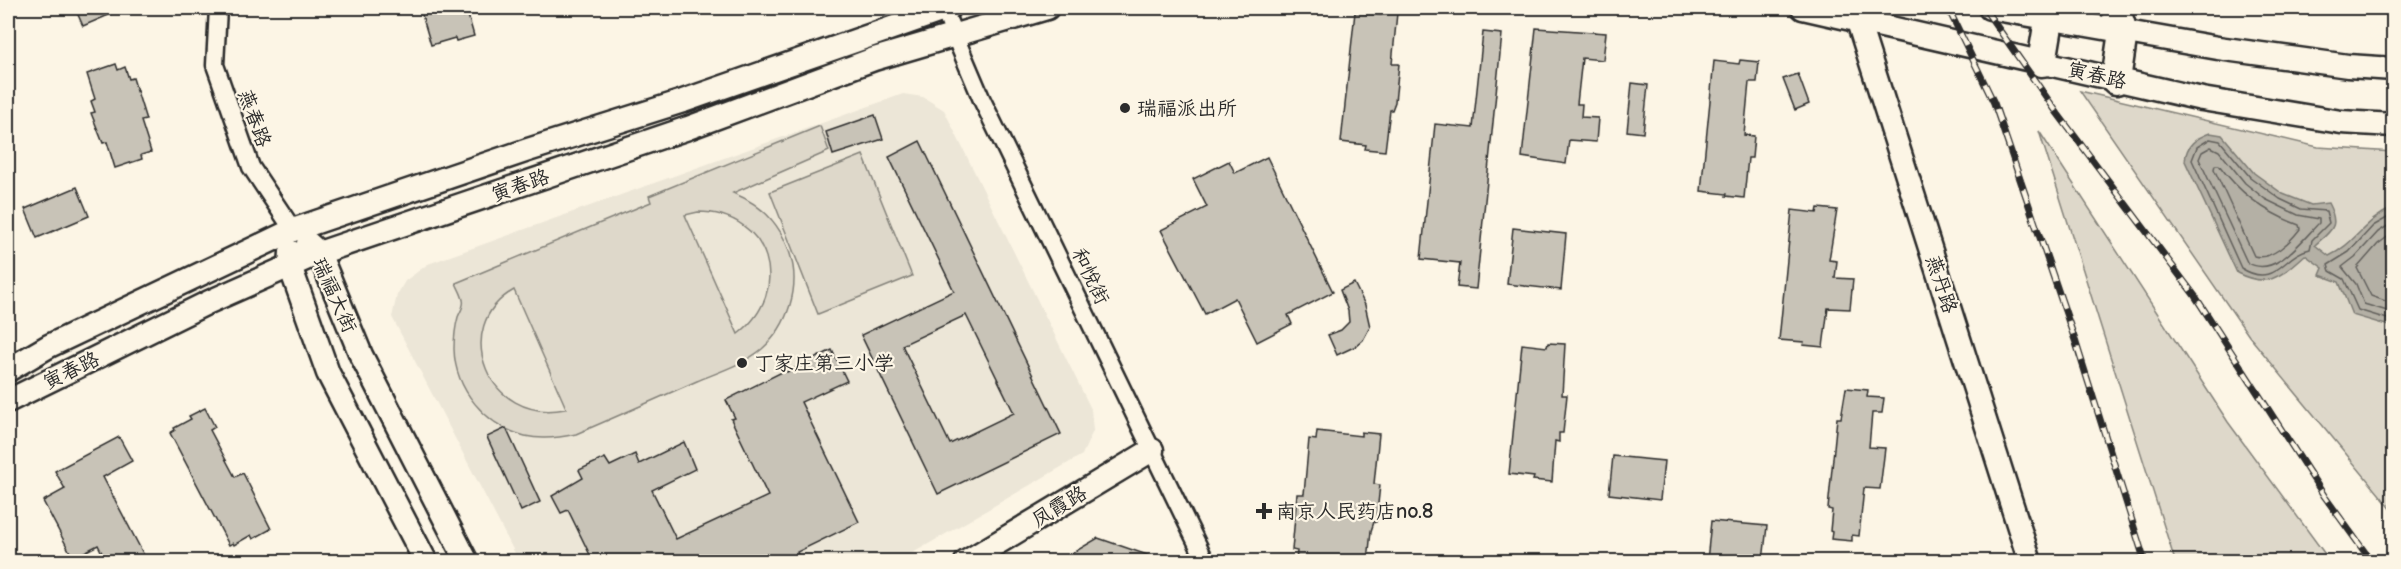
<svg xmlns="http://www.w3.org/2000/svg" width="2401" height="569" font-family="'Balsamiq Sans','LXGW WenKai TC',sans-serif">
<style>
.built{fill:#ece6d7}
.green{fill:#ded8ca;stroke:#84827a;stroke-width:1.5;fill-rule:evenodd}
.water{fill:#b4b0a5;stroke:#7d7b74;stroke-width:1.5}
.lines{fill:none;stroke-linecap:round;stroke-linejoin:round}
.shore{stroke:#62605c;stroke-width:1.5}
.building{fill:#c8c3b7;stroke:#2b2b2b;stroke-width:1.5;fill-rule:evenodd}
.street-casing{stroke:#2b2b2b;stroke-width:21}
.secondary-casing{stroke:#2b2b2b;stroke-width:27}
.highway-casing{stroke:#2b2b2b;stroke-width:33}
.street{stroke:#fcf5e5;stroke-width:16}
.secondary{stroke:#fcf5e5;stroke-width:22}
.highway{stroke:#fcf5e5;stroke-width:28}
.rail-casing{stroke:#2b2b2b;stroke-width:7}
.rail{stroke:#fcf5e5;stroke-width:4.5;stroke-dasharray:14;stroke-linecap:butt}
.poi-dot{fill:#2b2b2b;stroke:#fcf5e5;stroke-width:2}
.labels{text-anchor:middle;stroke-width:4.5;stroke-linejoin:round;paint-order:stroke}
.street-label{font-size:20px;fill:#2b2b2b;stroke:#fcf5e5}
.poi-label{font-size:20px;fill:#2b2b2b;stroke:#fcf5e5;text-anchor:start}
</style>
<rect width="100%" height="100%" fill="#fcf5e5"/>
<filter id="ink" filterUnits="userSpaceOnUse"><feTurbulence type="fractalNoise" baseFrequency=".0167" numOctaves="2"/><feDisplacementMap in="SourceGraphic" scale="12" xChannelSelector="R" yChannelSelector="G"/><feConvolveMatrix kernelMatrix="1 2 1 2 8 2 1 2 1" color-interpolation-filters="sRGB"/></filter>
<g filter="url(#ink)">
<path class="built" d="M903 94 923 97 944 110 1091 409 1093 431 1082 455 899 561H519L392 317 397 295 405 281 428 264Z"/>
<g class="green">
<path d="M2080 91 2318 147 2393 152V511L2249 336Z"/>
<path d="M820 126 829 151 733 193C761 204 781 225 790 254 801 287 788 326 762 349 744 364 719 372 697 381 656 399 616 417 576 434 559 438 542 440 525 436 486 426 455 390 454 349 454 338 455 328 458 317 460 312 465 305 463 300 462 294 458 288 456 283L651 202 649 196ZM698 212C770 212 794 291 738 334L685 215ZM514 290 566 408 565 409C488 425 449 326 514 290Z"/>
<path d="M2039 131 2228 422 2330 561H2175Z"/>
<path d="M863 155 912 276 818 314 770 192Z"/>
</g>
<path class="water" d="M2210 133 2222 135 2254 173 2283 194 2311 205 2328 203C2340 226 2333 229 2315 245L2329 256C2355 244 2365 219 2393 208V327L2352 315 2339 282 2320 275 2323 268 2305 255C2281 276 2269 289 2237 273L2185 161C2186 145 2196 138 2210 133Z"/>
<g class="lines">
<g class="shore">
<path d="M2210 139 2220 141 2250 177 2280 199 2301 209 2326 211 2329 223 2312 240 2310 249C2283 254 2276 290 2241 268L2192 160 2197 147Z"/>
<path d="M2211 147 2219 151 2245 183 2265 199 2298 215 2319 219V223C2302 240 2274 280 2247 262L2199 159 2202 152Z"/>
<path d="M2215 165H2219C2240 194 2266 213 2299 225L2300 229C2290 242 2271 261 2254 256L2214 169Z"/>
<path d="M2394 214 2373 226 2349 252 2328 265 2330 271 2344 279 2358 310 2394 321"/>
<path d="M2394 222 2378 232 2355 257 2342 267 2356 284 2364 304 2394 313"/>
<path d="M2394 232 2378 244 2357 268 2371 296 2394 304"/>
</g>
</g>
<g class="building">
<path d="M75 8H125L83 26Z"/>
<path d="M420 8H459L462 17 468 15 474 36 456 41 455 38 431 45Z"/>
<path d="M1381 11 1397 13 1392 64H1399L1395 102 1392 110H1390L1385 151 1365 149 1366 145 1341 142 1355 12 1381 15Z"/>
<path d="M1536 28 1606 33 1603 60 1582 58 1577 104H1582L1581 117 1598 118 1596 142 1569 140 1566 164 1522 157Z"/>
<path d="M1483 32 1502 34 1476 289 1457 287 1460 263 1421 259 1435 124 1473 128Z"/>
<path d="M1740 60 1759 62 1757 82H1749L1744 135 1754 136 1752 158H1748L1744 198 1726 196 1727 194 1701 191 1714 61 1739 64Z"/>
<path d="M116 64 118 70 125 67 129 79 133 78 146 120 141 121 151 152 141 155 142 159 115 168 107 142 103 143 91 113 95 112 91 101 95 99 87 74Z"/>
<path d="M1798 74 1809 104 1795 110 1783 79Z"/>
<path d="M1632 83 1648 85 1643 133 1627 131Z"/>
<path d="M875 115 883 139 833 155 826 132Z"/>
<path d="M920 141 1061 434 938 494 861 335 954 291 889 157ZM966 315 1014 413 950 444 902 345Z"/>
<path d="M1267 157 1333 292 1288 315 1292 324 1257 342 1235 298 1205 314 1161 230 1207 207 1193 179 1229 161 1235 173Z"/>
<path d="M77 187 89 216 37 238 25 209Z"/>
<path d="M1818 208 1837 210 1829 260 1837 261 1835 278 1853 279 1850 309 1828 308 1823 347 1803 345 1804 342 1779 340 1792 210 1817 213Z"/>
<path d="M1513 228 1566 234 1561 290 1507 284Z"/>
<path d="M1354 283 1365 305 1370 327 1363 340 1356 346 1337 355 1328 335 1341 330 1349 322 1348 311 1340 290Z"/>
<path d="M1548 343 1565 344 1562 395H1567L1563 433H1559V442L1555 441 1552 482 1533 480 1534 477 1509 474 1522 344 1547 347Z"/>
<path d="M832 350 847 381 801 402 859 522 797 552 801 561H593L568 510 561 513 552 496 583 478 579 470 605 458 610 466 635 454 639 464 684 442 695 469 652 490 676 539 768 496 731 419 735 418 726 400 786 370 787 372Z"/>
<path d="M1846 388 1868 390 1867 397 1884 398 1882 413H1872L1869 447 1885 448 1880 489 1864 488 1859 536 1852 535V541L1831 539 1832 532 1830 531 1832 510 1828 509 1837 418H1841Z"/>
<path d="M205 408 215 427 210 430 235 477 243 473 271 529 253 539 251 535 234 545 233 543 229 545 170 433 175 430 174 428 191 419 189 416Z"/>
<path d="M506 428 540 502 521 511 487 437Z"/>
<path d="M1317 431 1361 436V432L1379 434 1374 484 1380 485 1376 522H1374L1371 531 1368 561H1296L1297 551 1292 550 1297 494H1304L1309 439 1316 440Z"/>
<path d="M119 437 132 461 103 477 147 561H106L98 545 73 558 43 501 65 489 55 471Z"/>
<path d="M1613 456 1664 461 1660 500 1609 494Z"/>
<path d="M1711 521 1767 526 1763 561H1707Z"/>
<path d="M1098 538 1159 559V561H1059Z"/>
</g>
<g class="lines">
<g class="street-casing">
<g id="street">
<path d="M218 8 215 65 251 167 293 230"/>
<path d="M943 8 982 100 1206 562"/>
</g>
</g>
<g class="secondary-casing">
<g id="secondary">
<path d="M1803 8 2202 99 2341 122 2394 125"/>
<path d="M1990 8 2218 48 2348 66 2394 69"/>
<path d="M1854 9 2030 562"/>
<path d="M308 243 319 253 361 355 467 562"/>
<path d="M291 252 290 266 328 373 426 562"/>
<path d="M8 370 49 346 293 230 528 150 683 101 949 8"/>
<path d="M8 401 209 302 319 253 688 128 874 59 1047 8"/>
<path d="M966 562 1152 450"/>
</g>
</g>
<g class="highway-casing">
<g id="highway">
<path d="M2115 8 2123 32 2116 80"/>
<path d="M2042 62 2051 8"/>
</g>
</g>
<use href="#street" class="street"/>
<use href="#secondary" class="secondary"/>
<use href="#highway" class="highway"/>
<g class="rail-casing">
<g id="rail">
<path d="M1948 8 1994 103 2076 343 2145 562"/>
<path d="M1984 8 2058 114 2195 296 2325 497 2372 562"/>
</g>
</g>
<use href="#rail" class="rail"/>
</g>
</g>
<g class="poi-dot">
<circle cx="1125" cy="108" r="6"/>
<circle cx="742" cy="363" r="6"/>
<path d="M1261 502h6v6h6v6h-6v6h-6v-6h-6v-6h6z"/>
</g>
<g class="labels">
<g class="street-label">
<text transform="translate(2097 75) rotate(13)" y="7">寅春路</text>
<text transform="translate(255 118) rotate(70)" y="7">燕春路</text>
<text transform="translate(520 185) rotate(-19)" y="7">寅春路</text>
<text transform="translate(1091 276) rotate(64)" y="7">和悦街</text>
<text transform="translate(1942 284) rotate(72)" y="7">燕丹路</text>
<text transform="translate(335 295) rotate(66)" y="7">瑞福大街</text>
<text transform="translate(71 370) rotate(-26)" y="7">寅春路</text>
<text transform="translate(1059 506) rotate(-31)" y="7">凤霞路</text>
</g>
<g class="poi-label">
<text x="1137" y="115">瑞福派出所</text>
<text x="754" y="370">丁家庄第三小学</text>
<text x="1276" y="518">南京人民药店no.8</text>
</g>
</g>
<rect width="2401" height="569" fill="none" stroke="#fcf5e5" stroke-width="30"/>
<rect x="15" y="15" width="2371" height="539" fill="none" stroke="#2b2b2b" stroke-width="2" filter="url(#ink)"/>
</svg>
